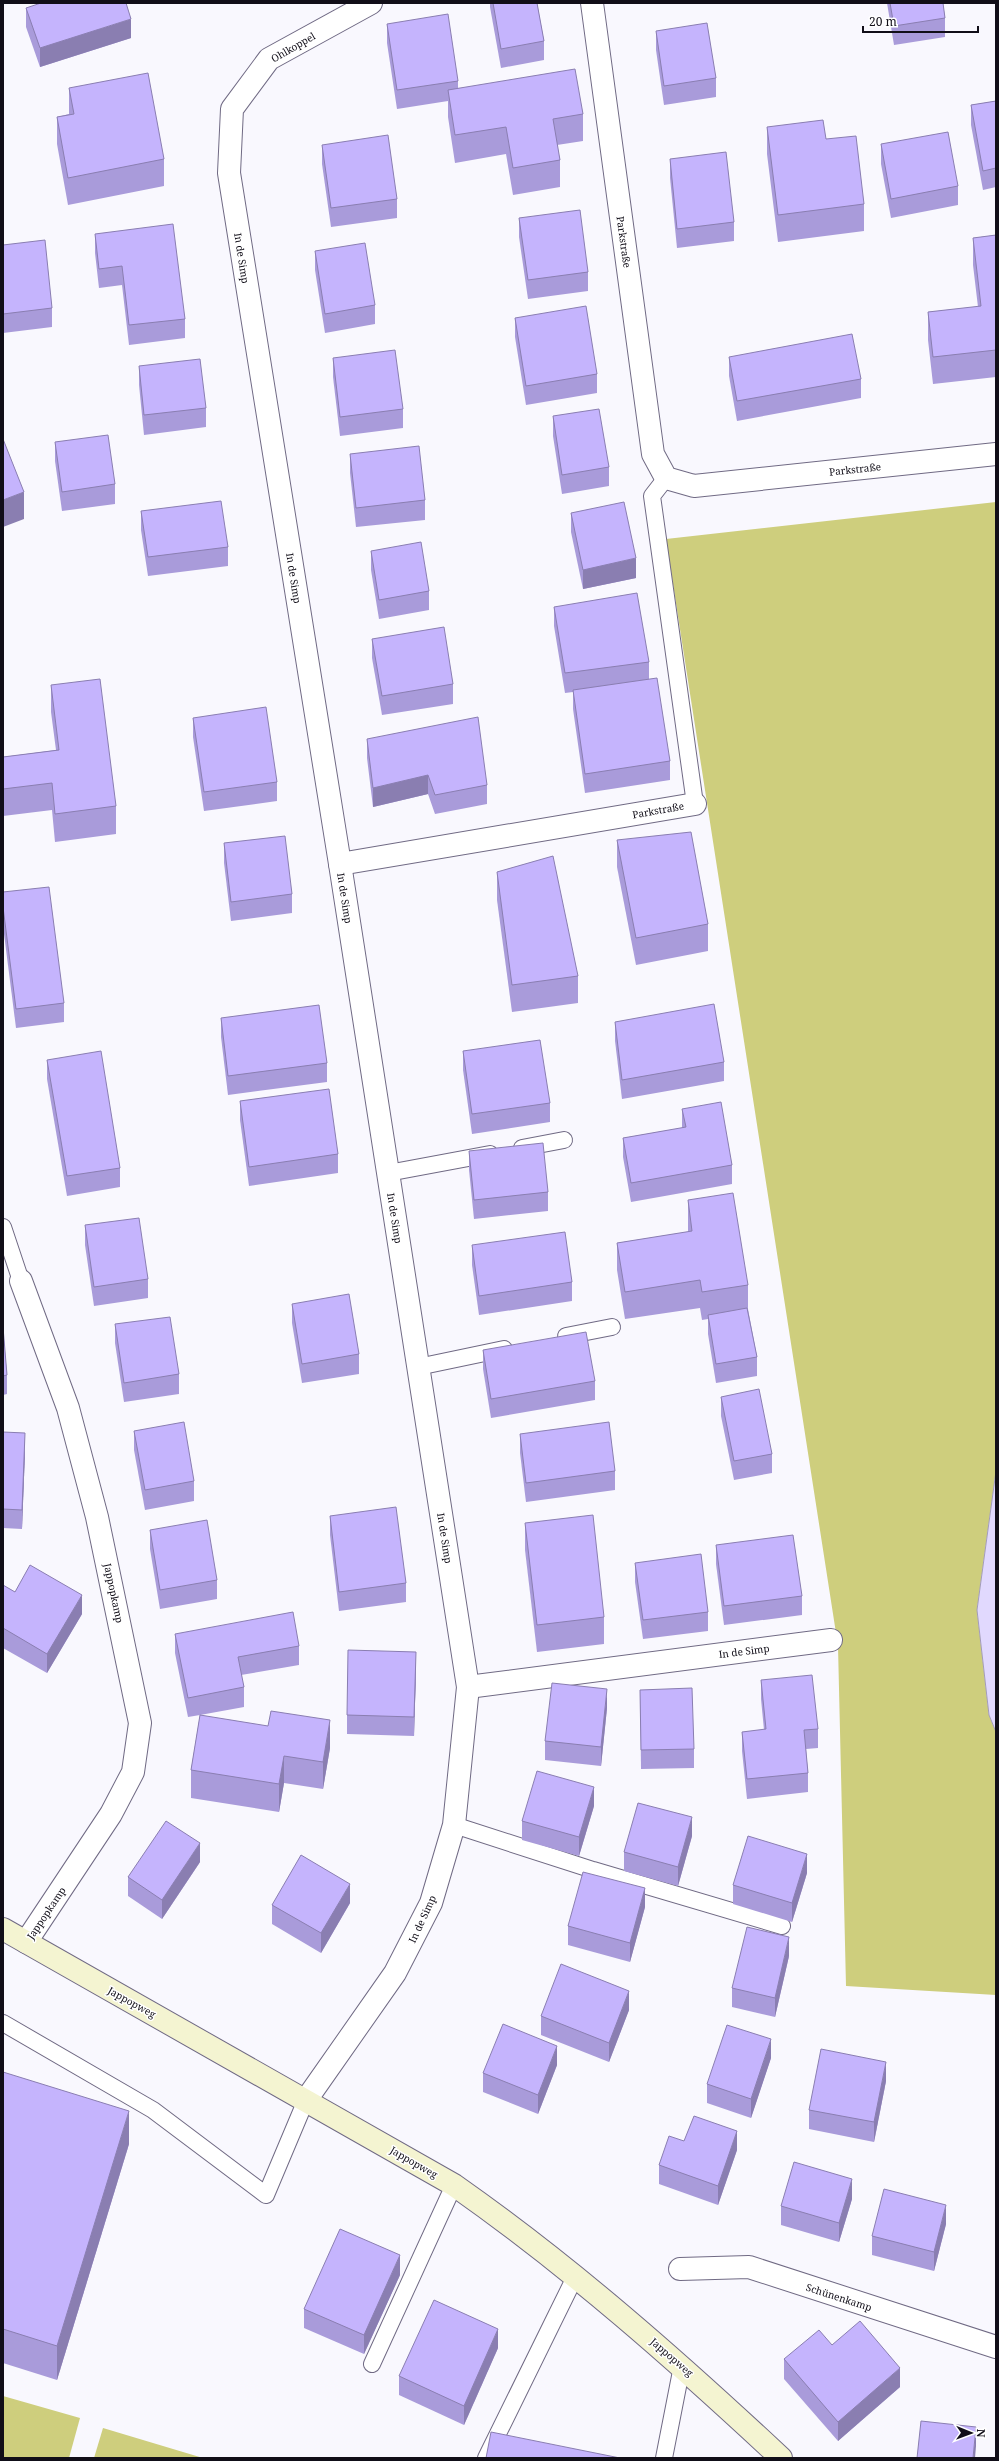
<svg xmlns="http://www.w3.org/2000/svg" width="999" height="2461" font-family="'Noto Serif',serif">
<style>
.green{fill:#cece7d}
.water{fill:#e1d9fe;stroke:#a39cb9}
.lines{fill:none;stroke-linecap:round;stroke-linejoin:round}
.lane-casing{stroke:#706a84;stroke-width:18}
.street-casing{stroke:#706a84;stroke-width:24}
.secondary-casing{stroke:#706a84;stroke-width:24}
.lane{stroke:#fff;stroke-width:16}
.street{stroke:#fff;stroke-width:22}
.secondary{stroke:#f4f4d1;stroke-width:22}
.wall{fill:#a99bda}
.shaded-wall{fill:#8a7eb1}
.building{fill:#c5b4fd;stroke:#8a7eb1}
.labels{text-anchor:middle;stroke-width:3;stroke-linejoin:round;paint-order:stroke}
.street-label{font-size:10px;fill:#110e18;stroke:#fff}
</style>
<rect width="100%" height="100%" fill="#f9f8fe"/>
<g class="green">
<path d="M996 502V1471L977 1610 989 1715 996 1732V1995L846 1986 838 1646 666 539Z"/>
<path d="M3 2396 80 2418 69 2458H3Z"/>
<path d="M103 2428 203 2458H94Z"/>
</g>
<path class="water" d="M996 1471V1732L989 1715 977 1610Z"/>
<g class="lines">
<g class="lane-casing">
<g id="lane">
<path d="M666 478 652 496 695 804"/>
<path d="M522 1148 564 1140"/>
<path d="M388 1173 490 1154"/>
<path d="M3 1227 21 1281"/>
<path d="M566 1336 612 1327"/>
<path d="M418 1367 504 1349"/>
<path d="M454 1825 593 1870 782 1926"/>
<path d="M3 2023 153 2110 266 2195 306 2100"/>
<path d="M372 2364 454 2185"/>
<path d="M486 2458 576 2275"/>
<path d="M664 2458 682 2366"/>
</g>
</g>
<g class="street-casing">
<g id="street">
<path d="M592 3 653 454 666 478 694 486 996 454"/>
<path d="M340 864 695 804"/>
<path d="M21 1281 68 1408 97 1517 140 1723 133 1772 111 1814 26 1942"/>
<path d="M468 1687 831 1640"/>
<path d="M306 2100 395 1973 431 1903 454 1825 468 1687 340 864 229 173 232 109 269 59 371 3"/>
<path d="M680 2269 749 2267 996 2347"/>
</g>
</g>
<g class="secondary-casing">
<path id="secondary" d="M3 1929 454 2185C572 2268 676 2360 781 2458"/>
</g>
<use href="#lane" class="lane"/>
<use href="#street" class="street"/>
<use href="#secondary" class="secondary"/>
</g>
<g class="wall">
<path d="M490 3H537L544 41V60L501 68 490 7Z"/>
<path d="M887 3H943L945 18V37L894 45Z"/>
<path d="M26 8 131 38 40 67 26 27Z"/>
<path d="M387 24 458 81V88L583 114V141L557 145 560 160V187L513 195 506 154 455 163 448 117V101L397 109 387 43Z"/>
<path d="M656 31 716 78V97L664 105 656 50Z"/>
<path d="M69 88 164 159V186L68 205 57 144V117L69 114Z"/>
<path d="M996 101V187L983 190 971 125V105Z"/>
<path d="M767 127 826 139 864 204V231L778 242 767 154Z"/>
<path d="M881 144 958 186V205L891 218 881 164Z"/>
<path d="M322 145 397 199V218L331 227 322 164Z"/>
<path d="M670 159 734 222V241L677 248 670 178Z"/>
<path d="M519 218 588 272V291L528 299 519 237Z"/>
<path d="M95 234 185 319V338L129 345 122 285 99 288 95 253Z"/>
<path d="M996 235V377L933 384 928 340V312L978 307 973 265V238Z"/>
<path d="M3 245 52 308V327L3 333Z"/>
<path d="M315 251 375 305V324L325 333 315 270Z"/>
<path d="M515 318 597 374V393L526 405 515 337Z"/>
<path d="M729 357 861 379V398L737 421 729 376Z"/>
<path d="M333 358 403 409V428L340 436 333 377Z"/>
<path d="M139 366 206 408V427L144 435 139 385Z"/>
<path d="M553 416 609 467V486L562 494 553 436Z"/>
<path d="M55 442 115 484V504L62 511 55 461Z"/>
<path d="M350 454 425 500V520L356 527 350 473Z"/>
<path d="M141 511 228 547V566L148 576 141 530Z"/>
<path d="M571 513 636 578 583 589 571 532Z"/>
<path d="M371 551 429 591V610L379 619 371 570Z"/>
<path d="M554 607 649 662V679L670 761V780L585 793 573 709V692L565 693 554 626Z"/>
<path d="M372 639 453 684V704L382 715 372 658Z"/>
<path d="M51 685 116 806V834L55 842 52 810 3 816V757L56 750 51 712Z"/>
<path d="M193 718 277 782V801L204 811 193 737Z"/>
<path d="M367 739 487 785V804L435 814 428 794 373 807 367 758Z"/>
<path d="M617 840 708 924V951L636 965 617 867Z"/>
<path d="M224 843 292 894V913L231 921 224 863Z"/>
<path d="M497 872 578 976V1003L512 1012 497 900Z"/>
<path d="M3 892 64 1003V1022L16 1028 3 926Z"/>
<path d="M221 1018 327 1063V1082L228 1095 221 1037Z"/>
<path d="M615 1022 724 1062V1081L622 1099 615 1041Z"/>
<path d="M463 1051 550 1103V1122L472 1134 463 1070Z"/>
<path d="M47 1060 120 1168V1187L67 1196 47 1079Z"/>
<path d="M240 1101 338 1154V1173L249 1186 240 1120Z"/>
<path d="M682 1109 732 1165V1184L631 1202 623 1157V1138L682 1128Z"/>
<path d="M469 1151 548 1192V1211L474 1219 469 1170Z"/>
<path d="M688 1200 748 1285V1309L757 1357V1376L716 1383 708 1334V1319L702 1320 700 1308 625 1319 617 1270V1243L688 1232Z"/>
<path d="M85 1225 148 1279V1298L94 1306 85 1245Z"/>
<path d="M472 1245 572 1282V1301L479 1315 472 1265Z"/>
<path d="M292 1304 359 1354V1374L302 1383 292 1323Z"/>
<path d="M115 1324 179 1374V1394L124 1402 115 1343Z"/>
<path d="M3 1327 7 1375V1394L3 1395Z"/>
<path d="M483 1350 595 1381V1400L491 1418 483 1369Z"/>
<path d="M721 1397 772 1454V1473L734 1480 721 1416Z"/>
<path d="M134 1431 194 1481V1501L145 1510 134 1450Z"/>
<path d="M3 1432 25 1452 22 1529 3 1528Z"/>
<path d="M520 1434 615 1471V1490L526 1502 520 1453Z"/>
<path d="M330 1516 406 1583V1602L339 1611 330 1535Z"/>
<path d="M525 1523 604 1617V1644L537 1652 525 1550Z"/>
<path d="M150 1530 217 1580V1599L160 1609 150 1549Z"/>
<path d="M716 1545 802 1596V1615L724 1625 716 1564Z"/>
<path d="M635 1563 708 1612V1631L643 1639 635 1582Z"/>
<path d="M3 1585 15 1592 82 1614 47 1673 3 1648Z"/>
<path d="M175 1634 299 1646V1665L241 1675 244 1687V1707L200 1715 330 1748 323 1789 284 1783 279 1812 191 1798V1770L200 1715 188 1717 175 1653Z"/>
<path d="M416 1671 414 1736 347 1734V1715Z"/>
<path d="M761 1680 818 1729V1748L806 1749 808 1773V1792L747 1799 742 1751V1732L764 1730 761 1699Z"/>
<path d="M640 1690 694 1749V1768L641 1769Z"/>
<path d="M607 1708 601 1766 545 1760V1741Z"/>
<path d="M594 1806 579 1856 522 1840V1821Z"/>
<path d="M692 1836 678 1886 624 1871V1852Z"/>
<path d="M200 1862 162 1919 128 1896V1877Z"/>
<path d="M807 1873 792 1922 733 1904V1885Z"/>
<path d="M350 1903 321 1953 272 1924V1905Z"/>
<path d="M645 1907 630 1962 568 1945V1926Z"/>
<path d="M789 1956 775 2017 732 2007V1988Z"/>
<path d="M629 2010 609 2062 541 2035V2016Z"/>
<path d="M771 2058 751 2118 707 2103V2084Z"/>
<path d="M557 2065 538 2114 483 2092V2073Z"/>
<path d="M3 2072 129 2144 57 2380 3 2363Z"/>
<path d="M886 2081 874 2142 809 2129V2110Z"/>
<path d="M684 2141 737 2150 718 2205 659 2184V2165Z"/>
<path d="M852 2199 839 2242 781 2225V2206Z"/>
<path d="M946 2224 934 2271 872 2255V2236Z"/>
<path d="M400 2275 364 2354 304 2328V2309Z"/>
<path d="M832 2345 900 2387 838 2441 784 2379V2359Z"/>
<path d="M498 2348 464 2425 399 2395V2376Z"/>
</g>
<g class="shaded-wall">
<path d="M131 19V38L40 67V48Z"/>
<path d="M24 492V519L3 527V500Z"/>
<path d="M636 558V578L583 589V570Z"/>
<path d="M428 775V794L373 807V788Z"/>
<path d="M25 1433V1452L22 1529V1510Z"/>
<path d="M82 1595V1614L47 1673V1654Z"/>
<path d="M416 1652V1671L414 1736V1717Z"/>
<path d="M607 1689V1708L601 1766V1747Z"/>
<path d="M330 1720V1748L323 1789V1762Z"/>
<path d="M284 1756V1783L279 1812V1784Z"/>
<path d="M594 1787V1806L579 1856V1837Z"/>
<path d="M692 1817V1836L678 1886V1867Z"/>
<path d="M200 1843V1862L162 1919V1900Z"/>
<path d="M807 1854V1873L792 1922V1903Z"/>
<path d="M350 1884V1903L321 1953V1933Z"/>
<path d="M645 1888V1907L630 1962V1943Z"/>
<path d="M789 1937V1956L775 2017V1998Z"/>
<path d="M629 1991V2010L609 2062V2043Z"/>
<path d="M771 2039V2058L751 2118V2099Z"/>
<path d="M557 2046V2065L538 2114V2095Z"/>
<path d="M886 2062V2081L874 2142V2122Z"/>
<path d="M129 2111V2144L57 2380V2346Z"/>
<path d="M737 2131V2150L718 2205V2186Z"/>
<path d="M852 2179V2199L839 2242V2223Z"/>
<path d="M946 2205V2224L934 2271V2252Z"/>
<path d="M400 2255V2275L364 2354V2335Z"/>
<path d="M498 2329V2348L464 2425V2406Z"/>
<path d="M900 2368V2387L838 2441V2422Z"/>
<path d="M976 2427V2446L975 2458H973Z"/>
</g>
<g class="building">
<path d="M41 3H126L131 19 40 48 26 8Z"/>
<path d="M493 3H537L544 41 501 49Z"/>
<path d="M890 3H943L945 18 894 26Z"/>
<path d="M448 14 458 81 397 90 387 24Z"/>
<path d="M707 23 716 78 664 86 656 31Z"/>
<path d="M575 69 583 114 553 119 560 160 513 168 506 127 455 135 448 90Z"/>
<path d="M148 73 164 159 68 178 57 117 74 114 69 88Z"/>
<path d="M996 101V168L983 171 971 105Z"/>
<path d="M823 120 826 139 856 136 864 204 778 215 767 127Z"/>
<path d="M948 132 958 186 891 199 881 144Z"/>
<path d="M388 135 397 199 331 208 322 145Z"/>
<path d="M726 152 734 222 677 229 670 159Z"/>
<path d="M580 210 588 272 528 280 519 218Z"/>
<path d="M173 224 185 319 129 325 122 266 99 269 95 234Z"/>
<path d="M996 235V350L933 357 928 312 981 306 973 238Z"/>
<path d="M45 240 52 308 3 314V245Z"/>
<path d="M365 243 375 305 325 314 315 251Z"/>
<path d="M586 306 597 374 526 386 515 318Z"/>
<path d="M852 334 861 379 737 401 729 357Z"/>
<path d="M395 350 403 409 340 417 333 358Z"/>
<path d="M200 359 206 408 144 415 139 366Z"/>
<path d="M599 409 609 467 562 475 553 416Z"/>
<path d="M108 435 115 484 62 492 55 442Z"/>
<path d="M3 439 24 492 3 500Z"/>
<path d="M419 446 425 500 356 508 350 454Z"/>
<path d="M221 501 228 547 148 557 141 511Z"/>
<path d="M624 502 636 558 583 570 571 513Z"/>
<path d="M421 542 429 591 379 600 371 551Z"/>
<path d="M637 593 649 662 565 673 554 607Z"/>
<path d="M444 627 453 684 382 696 372 639Z"/>
<path d="M657 678 670 761 585 774 573 690Z"/>
<path d="M100 679 116 806 55 814 52 783 3 789V757L59 750 51 685Z"/>
<path d="M266 707 277 782 204 792 193 718Z"/>
<path d="M478 717 487 785 435 795 428 775 373 788 367 739Z"/>
<path d="M691 832 708 924 636 938 617 840Z"/>
<path d="M285 836 292 894 231 902 224 843Z"/>
<path d="M553 856 578 976 512 985 497 872Z"/>
<path d="M49 887 64 1003 16 1009 3 907V892Z"/>
<path d="M714 1004 724 1062 622 1080 615 1022Z"/>
<path d="M319 1005 327 1063 228 1076 221 1018Z"/>
<path d="M540 1040 550 1103 472 1114 463 1051Z"/>
<path d="M101 1051 120 1168 67 1176 47 1060Z"/>
<path d="M329 1089 338 1154 249 1167 240 1101Z"/>
<path d="M721 1102 732 1165 631 1183 623 1138 686 1127 682 1109Z"/>
<path d="M543 1143 548 1192 474 1200 469 1151Z"/>
<path d="M733 1193 748 1285 702 1292 700 1280 625 1292 617 1243 692 1231 688 1200Z"/>
<path d="M139 1218 148 1279 94 1287 85 1225Z"/>
<path d="M565 1232 572 1282 479 1296 472 1245Z"/>
<path d="M349 1294 359 1354 302 1364 292 1304Z"/>
<path d="M747 1308 757 1357 716 1364 708 1315Z"/>
<path d="M170 1317 179 1374 124 1383 115 1324Z"/>
<path d="M3 1327 7 1375 3 1376Z"/>
<path d="M586 1332 595 1381 491 1399 483 1350Z"/>
<path d="M759 1389 772 1454 734 1461 721 1397Z"/>
<path d="M184 1422 194 1481 145 1490 134 1431Z"/>
<path d="M609 1422 615 1471 526 1483 520 1434Z"/>
<path d="M3 1432 25 1433 22 1510 3 1509Z"/>
<path d="M396 1507 406 1583 339 1592 330 1516Z"/>
<path d="M593 1515 604 1617 537 1625 525 1523Z"/>
<path d="M207 1520 217 1580 160 1590 150 1530Z"/>
<path d="M793 1535 802 1596 724 1606 716 1545Z"/>
<path d="M701 1554 708 1612 643 1620 635 1563Z"/>
<path d="M30 1565 82 1595 47 1654 3 1628V1585L15 1592Z"/>
<path d="M293 1612 299 1646 238 1657 244 1687 188 1698 175 1634Z"/>
<path d="M348 1650 416 1652 414 1717 347 1715Z"/>
<path d="M812 1675 818 1729 804 1730 808 1773 747 1779 742 1732 766 1729 761 1680Z"/>
<path d="M552 1683 607 1689 601 1747 545 1741Z"/>
<path d="M692 1688 694 1749 641 1750 640 1690Z"/>
<path d="M271 1711 330 1720 323 1762 284 1756 279 1784 191 1770 200 1715 268 1726Z"/>
<path d="M537 1771 594 1787 579 1837 522 1821Z"/>
<path d="M638 1803 692 1817 678 1867 624 1852Z"/>
<path d="M166 1821 200 1843 162 1900 128 1877Z"/>
<path d="M748 1836 807 1854 792 1903 733 1885Z"/>
<path d="M301 1855 350 1884 321 1933 272 1905Z"/>
<path d="M583 1872 645 1888 630 1943 568 1926Z"/>
<path d="M747 1927 789 1937 775 1998 732 1988Z"/>
<path d="M561 1964 629 1991 609 2043 541 2016Z"/>
<path d="M503 2024 557 2046 538 2095 483 2073Z"/>
<path d="M727 2025 771 2039 751 2099 707 2084Z"/>
<path d="M821 2049 886 2062 874 2122 809 2110Z"/>
<path d="M3 2072 129 2111 57 2346 3 2329Z"/>
<path d="M694 2116 737 2131 718 2186 659 2165 669 2136 684 2141Z"/>
<path d="M794 2162 852 2179 839 2223 781 2206Z"/>
<path d="M884 2189 946 2205 934 2252 872 2236Z"/>
<path d="M340 2229 400 2255 364 2335 304 2309Z"/>
<path d="M434 2300 498 2329 464 2406 399 2376Z"/>
<path d="M860 2321 900 2368 838 2422 784 2359 819 2330 832 2345Z"/>
<path d="M921 2421 976 2427 973 2458H917Z"/>
<path d="M491 2432 620 2458H486Z"/>
</g>
<g class="labels">
<g class="street-label">
<text transform="translate(293 47) rotate(-30)" y="4">Ohlkoppel</text>
<text transform="translate(624 242) rotate(82)" y="4">Parkstraße</text>
<text transform="translate(242 258) rotate(81)" y="4">In de Simp</text>
<text transform="translate(855 469) rotate(-6)" y="4">Parkstraße</text>
<text transform="translate(294 578) rotate(81)" y="4">In de Simp</text>
<text transform="translate(658 810) rotate(-10)" y="4">Parkstraße</text>
<text transform="translate(345 898) rotate(81)" y="4">In de Simp</text>
<text transform="translate(395 1218) rotate(81)" y="4">In de Simp</text>
<text transform="translate(445 1538) rotate(81)" y="4">In de Simp</text>
<text transform="translate(114 1593) rotate(78)" y="4">Jappopkamp</text>
<text transform="translate(744 1651) rotate(-7)" y="4">In de Simp</text>
<text transform="translate(46 1913) rotate(-56)" y="4">Jappopkamp</text>
<text transform="translate(422 1919) rotate(-65)" y="4">In de Simp</text>
<text transform="translate(132 2002) rotate(29)" y="4">Jappopweg</text>
<text transform="translate(414 2162) rotate(30)" y="4">Jappopweg</text>
<text transform="translate(839 2297) rotate(18)" y="4">Schünenkamp</text>
<text transform="translate(672 2357) rotate(41)" y="4">Jappopweg</text>
</g>
</g>
<rect width="999" height="2461" fill="none" stroke="#110e18" stroke-width="8"/>
<g transform="translate(971 2433) rotate(91)" stroke="#ffffff" stroke-width="3" paint-order="stroke">
<path d="M0-3L7 15L0 10L-7 15Z" fill="#110e18"/>
<text y="-6" font-size="11" font-weight="bold" text-anchor="middle" fill="#110e18">N</text>
</g>
<path d="M863 26v6h115v-6" fill="none" stroke="#110e18" stroke-width="2"/>
<text x="869" y="26" font-size="12" fill="#110e18" stroke="#ffffff" stroke-width="3" paint-order="stroke">20 m</text>
</svg>
